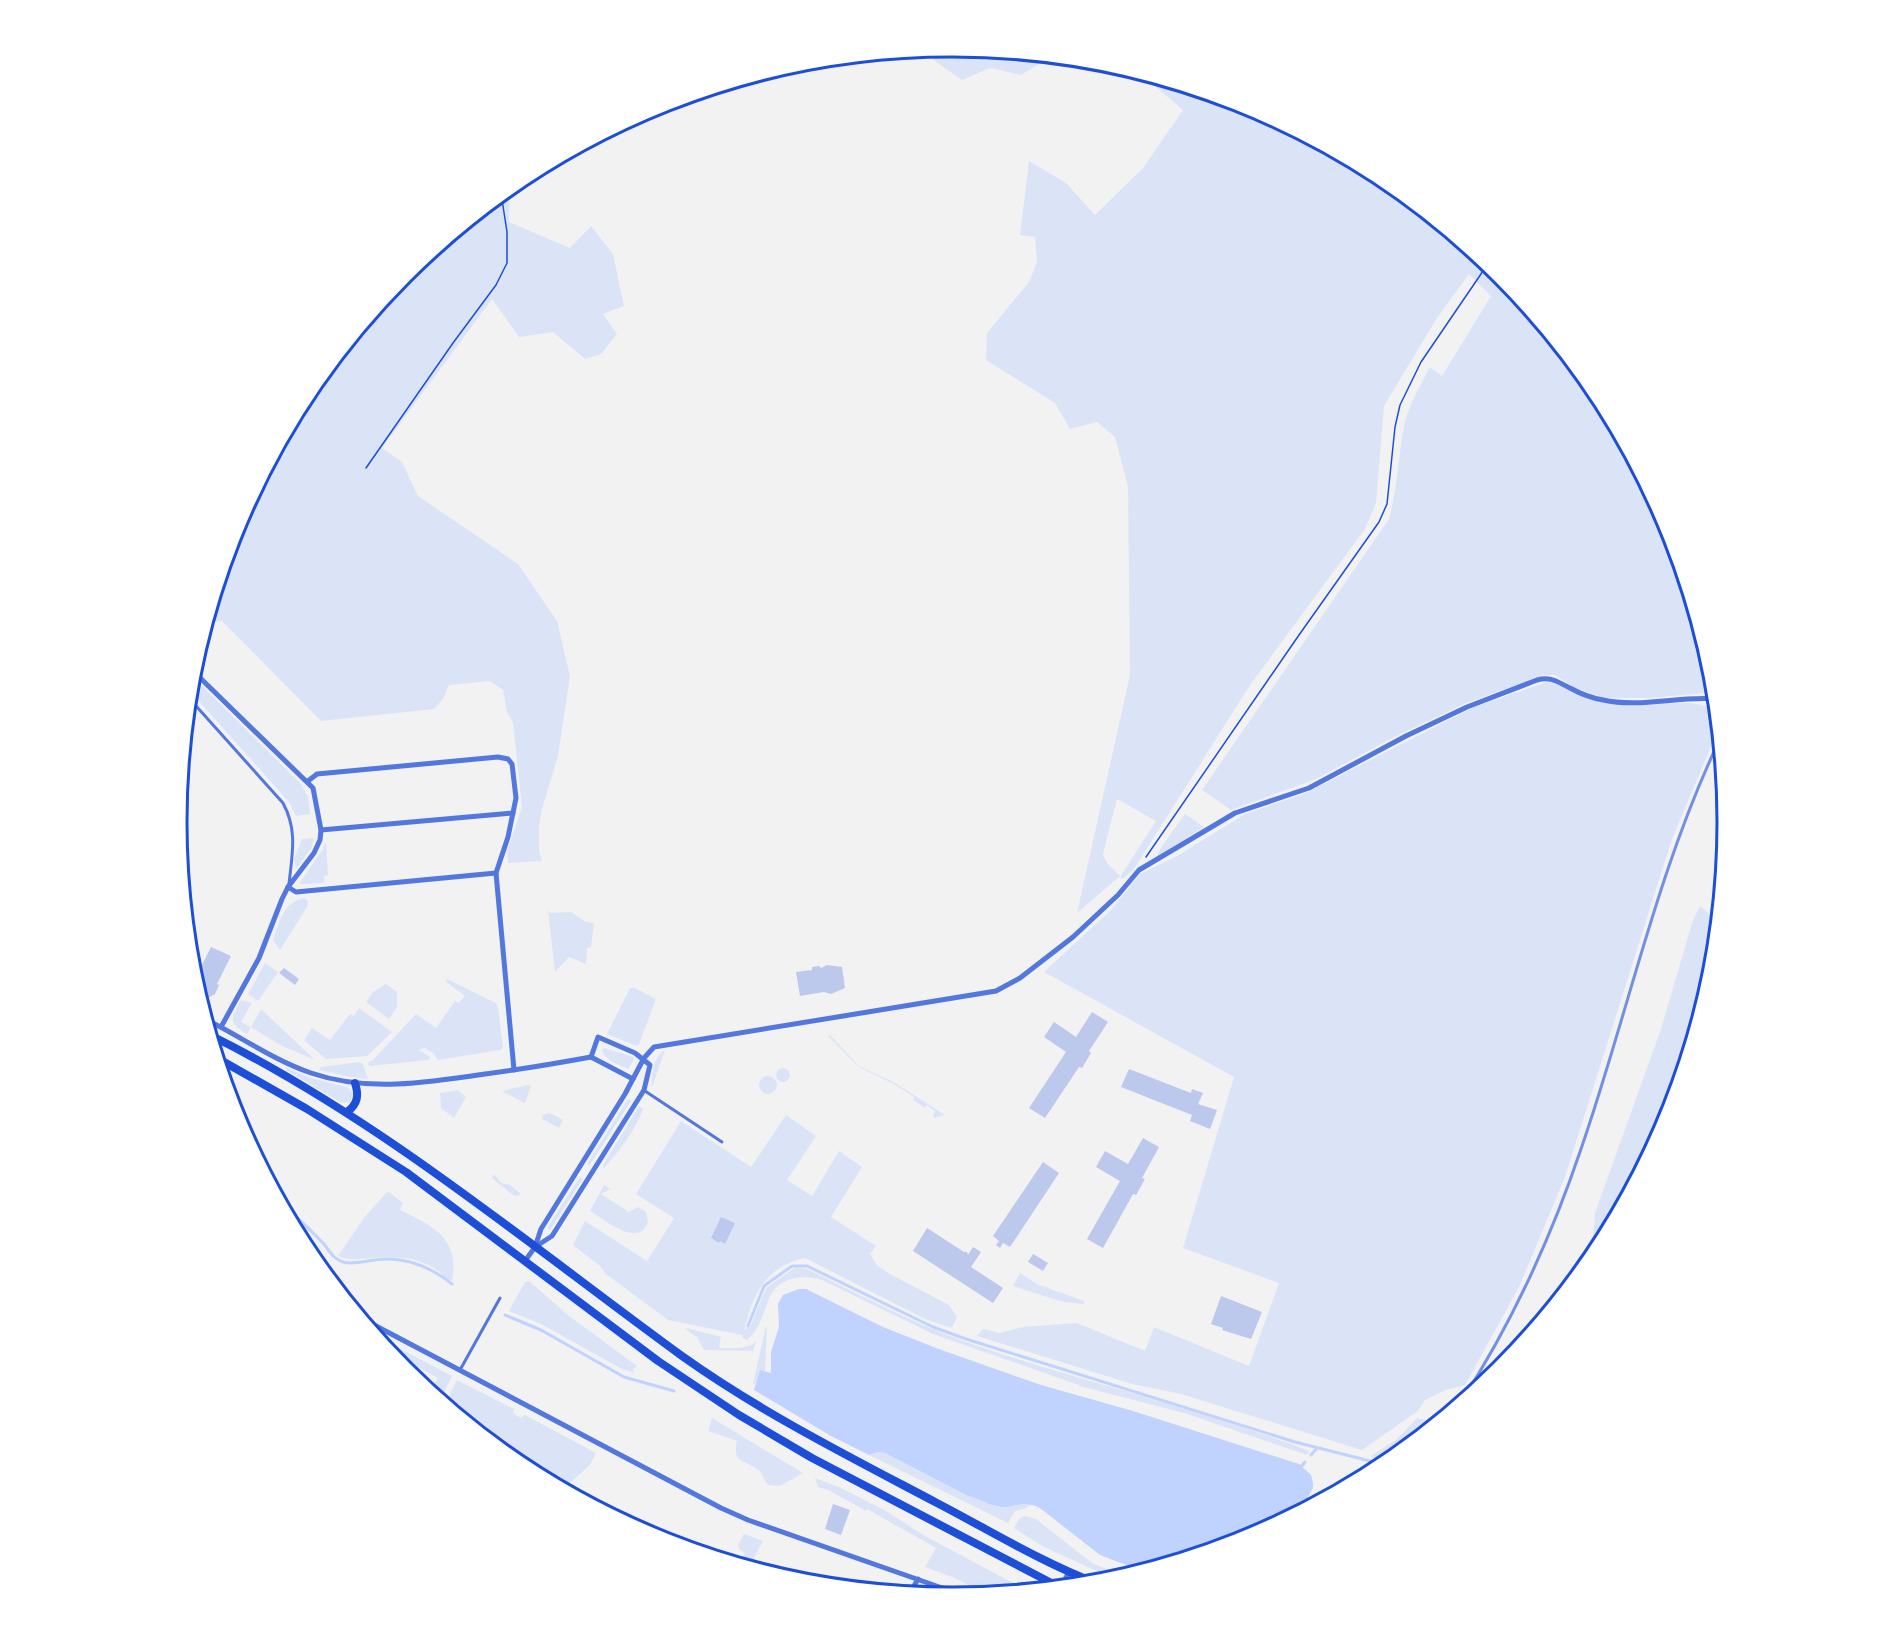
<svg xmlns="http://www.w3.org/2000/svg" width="1903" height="1644" font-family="'DM Sans',sans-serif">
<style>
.green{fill:#dbe4f7}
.water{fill:#bfd3fe}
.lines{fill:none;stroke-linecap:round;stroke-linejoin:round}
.stream{stroke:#bfd3fe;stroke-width:3}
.building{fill:#bdc9ec}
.path{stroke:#1d4ed8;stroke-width:1.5}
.service{stroke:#5277de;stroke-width:3}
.minor{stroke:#5277de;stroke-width:5}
.primary{stroke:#1d4ed8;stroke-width:8}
.rail{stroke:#7290e2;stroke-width:3}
.rim{fill:none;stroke:#1d4ed8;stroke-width:3}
</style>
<rect width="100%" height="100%" fill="#f2f2f2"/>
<g class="green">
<path d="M951 47H952L1052 56 1021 75 990 68 962 80 936 62 927 51 928 49Z"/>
<path d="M1155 77 1249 106 1383 177 1500 274 1596 391 1668 526 1712 671 1714 692 1651 698H1604L1573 687 1555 675H1543L1464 704 1394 737 1316 779 1231 810 1202 790 1389 519C1397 490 1398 461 1403 431 1407 408 1419 388 1430 367L1442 376 1491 296 1469 274 1437 318 1384 406 1376 503 1365 529 1250 685 1134 869 1123 879 1120 877 1156 821 1117 799 1103 854 1107 863 1120 876 1077 913 1130 675 1128 487 1115 437 1097 422 1070 429 1055 403 986 360 987 333 1029 282 1037 262 1035 237 1020 235 1029 161 1066 183 1095 215 1143 168 1183 110 1156 87Z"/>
<path d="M510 186 509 222 570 248 591 226 613 254 624 306 603 314 617 334 601 354 585 359 553 332 519 337 492 299 382 448 402 462 418 496 518 564 557 621 570 676 558 756 542 809 539 826V850L542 861 508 863 507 852 522 807 513 723 507 712 503 690 490 681 449 685 443 699 434 709 321 721 222 621 205 623 235 525 307 391 403 273Z"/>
<path d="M191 675 301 784 308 797 310 814 296 816 289 802 189 690Z"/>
<path d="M1547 682C1566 685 1582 699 1604 703 1632 708 1660 703 1688 703 1697 703 1707 707 1716 708L1718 730 1672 839 1565 1177 1519 1287 1465 1385 1446 1390 1425 1400 1418 1411 1362 1450 1181 1394 1132 1384 977 1336 983 1329 999 1333 1023 1327 1077 1323 1145 1351 1154 1327 1249 1366 1279 1283 1183 1248 1234 1077 1044 972 1111 910 1140 874 1177 856 1245 814 1306 793 1474 707Z"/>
<path d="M1185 814 1204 827 1156 857 1162 846Z"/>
<path d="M314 838 311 849 296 869 294 859 302 839Z"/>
<path d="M326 841 328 875 324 876V883L299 884 323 849Z"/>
<path d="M304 898 308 901 307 907 280 950 273 940C280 922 282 903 304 898Z"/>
<path d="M1700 906 1717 920 1712 974 1668 1119 1596 1253 1585 1266 1592 1252 1595 1213 1661 1029 1693 920Z"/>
<path d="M548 910 550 913 571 912 586 922 594 923 591 947 587 948 586 964 569 957 555 972Z"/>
<path d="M265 963 278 972 258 1001 248 994Z"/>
<path d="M447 979 496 1003 498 1007 503 1048 500 1050 438 1060 433 1053 425 1048 419 1050 430 1057 429 1060 369 1066 368 1062 373 1060 416 1014 436 1028 455 1001 459 1003 465 996 445 981Z"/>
<path d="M386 984 397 992V1007L389 1019 366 1002 373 992Z"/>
<path d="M630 988H635L656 999 639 1044 637 1046 607 1034Z"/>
<path d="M241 1000 252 1003 241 1022 251 1027 261 1009 315 1060 280 1045 251 1027 247 1034C227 1022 231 1019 241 1000Z"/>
<path d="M359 1008 392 1032 367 1056 326 1059 304 1040 312 1028 330 1040 350 1014 354 1016Z"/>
<path d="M830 1035 859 1066 895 1083 945 1115 935 1118 933 1116 935 1111 927 1105 925 1108 913 1100 914 1097 894 1084 859 1067 828 1036Z"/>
<path d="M604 1048 633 1057 634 1059 628 1069C618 1064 605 1061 602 1050Z"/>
<path d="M665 1050 652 1087C651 1074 653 1057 665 1050Z"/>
<path d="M359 1062 363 1064 368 1079 345 1076 319 1070 321 1067Z"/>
<circle cx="783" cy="1075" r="7"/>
<path d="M287 1068 310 1078 347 1087 353 1093 351 1101 344 1103 340 1102 286 1070Z"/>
<circle cx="768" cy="1085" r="9"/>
<path d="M528 1085 531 1086 525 1103 502 1091Z"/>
<path d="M458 1090 466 1097 454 1118 441 1108 440 1093Z"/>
<path d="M628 1099 631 1101 589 1166 587 1164Z"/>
<path d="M639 1106 643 1109C634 1133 620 1150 603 1169V1165Z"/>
<path d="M550 1113 563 1120 559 1128 542 1119 543 1115Z"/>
<path d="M786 1115 816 1136 787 1180 812 1196 839 1151 862 1167 831 1217 876 1246 870 1254 877 1265 888 1273 949 1305 957 1317 952 1328 925 1319 805 1258C765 1267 753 1294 744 1330L750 1327 766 1288 796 1267 807 1269C858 1294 909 1321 963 1341 1078 1381 1196 1407 1309 1451L1307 1455 1184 1413 1087 1388 933 1334 822 1280C802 1274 778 1277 769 1299 762 1315 761 1328 747 1340L743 1338 742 1335 668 1320 606 1274 600 1266 573 1245 585 1221 647 1261 674 1218 636 1194 681 1121 751 1167Z"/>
<path d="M493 1175 496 1176 501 1183 510 1185 521 1194 517 1196 513 1195 493 1179 492 1177Z"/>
<path d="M580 1177 582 1178V1180L550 1230 547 1228Z"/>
<path d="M604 1185 610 1189 601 1194 629 1212 638 1207 646 1212 648 1222C639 1249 605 1220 590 1211Z"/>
<path d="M389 1192 403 1203 400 1210C433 1226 460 1238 452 1280L449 1281C427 1257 401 1255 370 1258 355 1259 353 1261 338 1256L364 1218 386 1193Z"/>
<path d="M1020 1273 1037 1284 1084 1301V1304L1063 1302 1013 1286Z"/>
<path d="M529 1281 569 1316 637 1366 633 1369 634 1373 620 1368 541 1324 509 1311 525 1282Z"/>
<path d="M766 1326 767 1329 765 1371 760 1370 755 1384H753Z"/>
<path d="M687 1328 721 1337 719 1348C732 1348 746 1350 756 1342L753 1351 704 1350 697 1337 685 1329Z"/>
<path d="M374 1335 452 1376 440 1401 428 1391 438 1378 387 1351Z"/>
<path d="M457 1380 514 1409 513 1413 521 1418 525 1415 596 1453 590 1465 563 1489 516 1463 445 1404Z"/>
<path d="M712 1418 803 1473 780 1486 768 1485C764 1480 762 1472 757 1469 743 1459 732 1463 737 1441L708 1431Z"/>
<path d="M1417 1418 1436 1423 1382 1467 1344 1487C1349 1481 1356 1469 1363 1467 1369 1464 1372 1467 1378 1463L1376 1459 1371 1456 1397 1439Z"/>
<path d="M878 1452 885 1453 968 1496 978 1498 997 1507 1032 1504 1024 1509 1015 1511 1008 1523 869 1455Z"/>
<path d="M815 1478 839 1487 888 1512 925 1536 1015 1584 1022 1591 988 1594 952 1577 925 1567 936 1548 867 1509 866 1511 828 1490 818 1487Z"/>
<path d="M1024 1516 1036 1519 1092 1563 1124 1576 1114 1579 1042 1546 1014 1528 1019 1519Z"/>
<path d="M744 1534 763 1541 749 1567 729 1561 730 1559 735 1558 740 1561 745 1553 740 1550 738 1545Z"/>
</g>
<path class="water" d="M799 1289H806L883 1327 936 1348 1041 1385 1133 1411 1299 1464 1311 1475 1313 1483V1488L1300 1511 1248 1539 1142 1571 1100 1555 1040 1508C1022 1499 1012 1510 996 1506 987 1504 979 1498 968 1496L885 1453 878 1452 869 1455 831 1436 754 1390 760 1370 771 1373V1352L779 1327 778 1304 783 1295Z"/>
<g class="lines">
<g class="stream">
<path d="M279 1202C295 1214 309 1229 323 1243 329 1250 333 1259 343 1262 353 1265 364 1261 375 1260 403 1256 430 1266 452 1284"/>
<path d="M505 1315 541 1330 624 1377 674 1391"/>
<path d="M748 1326 764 1286 792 1266H807L933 1327 966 1339 1295 1442 1378 1463"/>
<path d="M1311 1455 1317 1448"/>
<path d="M1299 1466H1302L1305 1462"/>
</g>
</g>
<g class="building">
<path d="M211 947 231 956 217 984 219 985 215 994 203 1001 199 1000 191 973 197 975Z"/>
<path d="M827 965 842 967 845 988 831 994 824 992 800 996 796 972 812 970V967L819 966 821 968Z"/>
<path d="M284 968 299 979 295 985 279 973Z"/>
<path d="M1092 1012 1108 1022 1089 1051 1091 1053 1082 1068 1079 1067 1045 1118 1029 1108 1066 1052 1044 1037 1054 1022 1076 1037Z"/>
<path d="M1129 1069 1191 1093 1192 1089 1203 1093 1198 1104 1217 1110 1210 1129 1190 1121 1192 1115 1121 1087Z"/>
<path d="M1143 1138 1159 1147 1142 1178 1145 1179 1136 1195 1133 1194 1103 1248 1087 1239 1120 1181 1096 1167 1105 1151 1128 1164Z"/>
<path d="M1043 1162 1059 1173 1010 1247 1003 1243 1000 1248 996 1245 999 1241 993 1236Z"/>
<path d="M721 1217 735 1223 725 1244 720 1241 719 1243 711 1238Z"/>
<path d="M927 1228 964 1252H967L968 1255 973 1247 981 1252 971 1267 1003 1288 993 1303 913 1251Z"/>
<path d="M1033 1254 1048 1263 1043 1271 1028 1262Z"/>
<path d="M1221 1296 1262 1312 1251 1339 1222 1330 1223 1328 1211 1324Z"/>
<path d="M833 1504 850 1510 841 1535 825 1529Z"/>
</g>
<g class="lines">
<g class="path">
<path d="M366 468 453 343 496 285 507 263V232L501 193"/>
<path d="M1146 857 1299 635 1379 522 1387 504 1395 427 1400 405 1421 362 1481 274 1486 263"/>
</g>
<g class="service">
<path d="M188 697 283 803C298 831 292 854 289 884"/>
<path d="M645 1091 722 1142"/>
<path d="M460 1370 500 1298"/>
</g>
<g class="minor">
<path d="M191 669 313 788 321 830 320 840 314 853 288 887 282 899 259 958 221 1027"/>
<path d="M308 781 317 774 498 757 508 759 512 764 516 798 508 837 496 873 514 1070"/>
<path d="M321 830 513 813"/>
<path d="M288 887 296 892 496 873"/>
<path d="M205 1019C240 1036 273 1060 311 1073 367 1092 421 1083 478 1075 516 1070 553 1064 591 1057"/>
<path d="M591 1057 633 1079"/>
<path d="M535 1247 552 1236 644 1090 650 1065 635 1053 598 1037 591 1057"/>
<path d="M525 1261 535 1247 541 1229 625 1094 644 1058 654 1047 996 991 1020 978 1073 937 1118 895 1139 870 1235 813 1309 788 1406 736 1467 707 1537 680C1552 676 1559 683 1572 689 1581 694 1592 698 1603 700 1640 708 1678 696 1715 699"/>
<path d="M359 1317 721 1508 748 1520 965 1596"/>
<path d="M1061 1587 1069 1572"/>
<path d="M910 1593 918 1579"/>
</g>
<g class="primary">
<path d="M210 1035C381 1120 528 1244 682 1356 762 1413 850 1457 937 1503 989 1530 1041 1562 1096 1583"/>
<path d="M217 1058 307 1109 406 1172 658 1361 739 1415 812 1458 1059 1587"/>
<path d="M347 1112C358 1104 359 1095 355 1083"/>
</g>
<path class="rail" d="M1461 1402C1512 1323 1551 1238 1581 1149 1628 1013 1657 871 1719 741"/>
</g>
<path d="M0 0H1903V1644H0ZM187 822a765 765 0 1 1 1530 0a765 765 0 1 1-1530 0Z" fill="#fff" fill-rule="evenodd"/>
<path class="rim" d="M187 822a765 765 0 1 1 1530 0a765 765 0 1 1-1530 0Z"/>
</svg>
